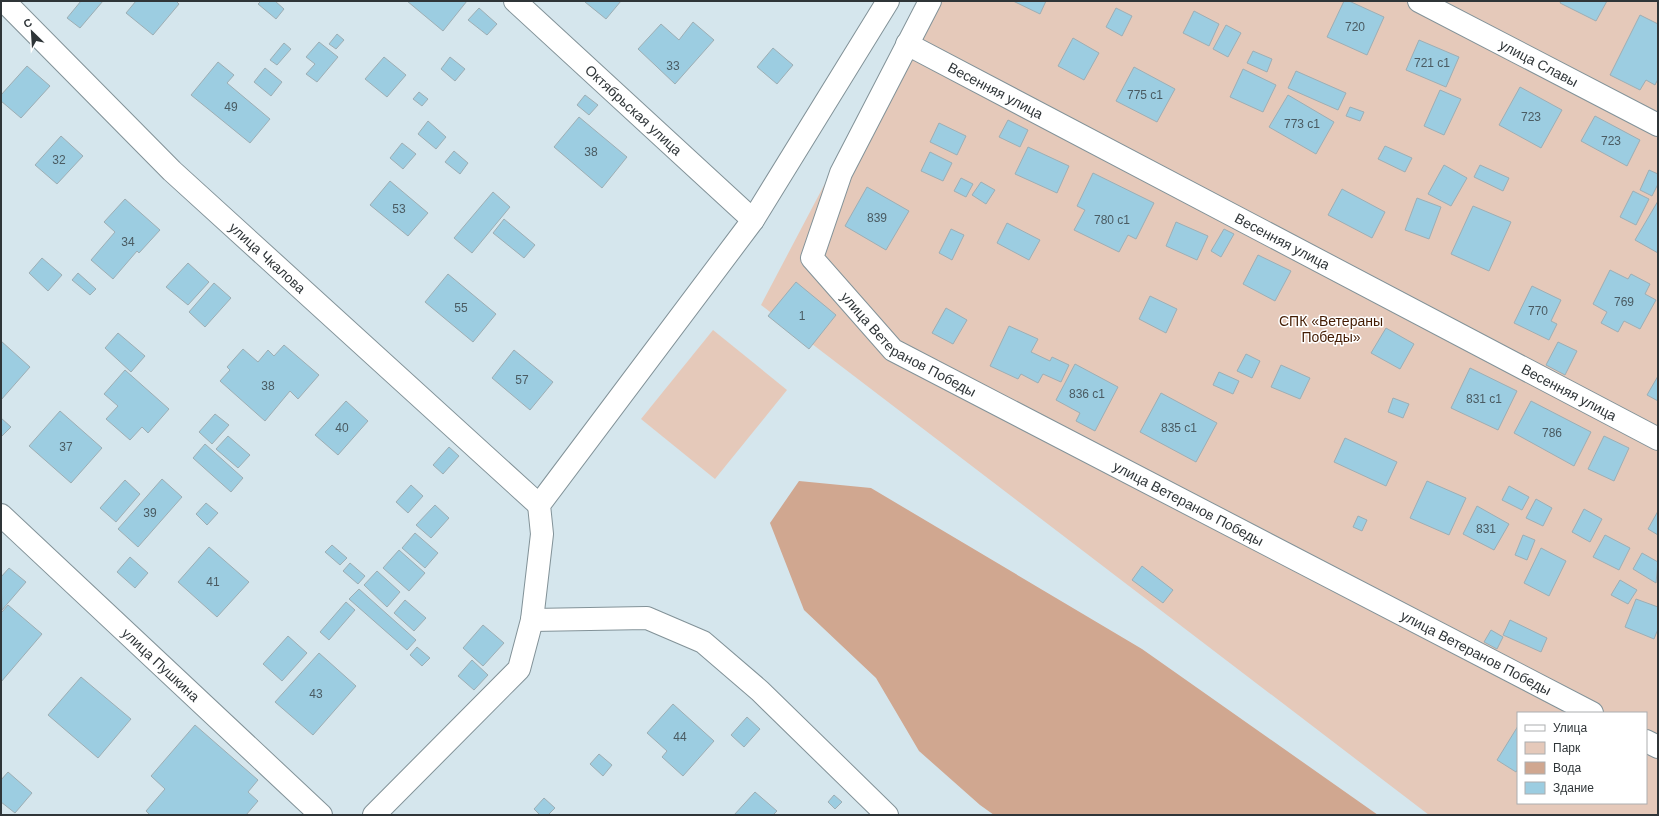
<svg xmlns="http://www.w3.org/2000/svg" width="1659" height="816" font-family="Arial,sans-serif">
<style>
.green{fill:#e5c9ba;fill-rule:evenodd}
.water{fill:#d0a790}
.building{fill:#9ccde1;stroke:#9daeb4}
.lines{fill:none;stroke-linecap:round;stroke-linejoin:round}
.minor-casing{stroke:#829298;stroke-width:24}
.minor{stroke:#fff;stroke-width:22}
.labels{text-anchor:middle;stroke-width:3;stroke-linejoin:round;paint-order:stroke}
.number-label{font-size:12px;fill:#4a5b62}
.street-label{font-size:14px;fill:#2f3538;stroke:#fff}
.park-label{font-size:14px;fill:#441c03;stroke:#fff}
</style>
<rect width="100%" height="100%" fill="#d5e6ed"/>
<g class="green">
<path d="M921 1H1658V815H1429L761 305ZM1518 713H1646V803H1518Z"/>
<path d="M713 330 787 390 715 479 641 419Z"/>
</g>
<path class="water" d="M799 481 871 488 1142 649 1378 815H994L980 805 919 751 876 678 804 610 770 523Z"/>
<g class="building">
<path d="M81 1H103L80 28 67 18Z"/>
<path d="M136 1H176L179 4 153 35 126 13Z"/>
<path d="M261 1H275L284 9 276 19 258 4Z"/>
<path d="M407 1H467L443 31Z"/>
<path d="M586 1H621L606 19 585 2Z"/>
<path d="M1013 1H1046L1040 14Z"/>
<path d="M1344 1H1349L1384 17 1367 55 1327 37Z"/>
<path d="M1561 1H1607L1596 21 1560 3Z"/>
<path d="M479 8 497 24 487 35 468 20Z"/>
<path d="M1116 8 1132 16 1122 36 1106 27Z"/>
<path d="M1194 11 1219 24 1209 46 1183 33Z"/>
<path d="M1640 15 1658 24V79L1655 85 1646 80 1640 90 1610 75Z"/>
<path d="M693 22 714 40 675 84 638 49 661 24 679 40Z"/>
<path d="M1226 25 1241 33 1228 57 1213 49Z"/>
<path d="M337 34 344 40 336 49 329 44Z"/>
<path d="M1073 38 1099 53 1084 80 1058 66Z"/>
<path d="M1419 40 1459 57 1446 87 1406 70Z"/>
<path d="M319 42 338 57 317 82 306 74 315 64 306 57Z"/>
<path d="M284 43 291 49 277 65 270 60Z"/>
<path d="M773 48 793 65 777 84 757 67Z"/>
<path d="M1253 51 1272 59 1267 72 1247 63Z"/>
<path d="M384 57 406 75 387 97 365 79Z"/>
<path d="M450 57 465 69 455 81 441 69Z"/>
<path d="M218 62 234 75 227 83 270 119 250 143 191 95Z"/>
<path d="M27 66 50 86 21 118 1 101V95Z"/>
<path d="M1134 67 1175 89 1157 122 1116 101Z"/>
<path d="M265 68 282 82 271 96 254 82Z"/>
<path d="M1243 69 1276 85 1263 112 1230 97Z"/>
<path d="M1296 71 1346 93 1338 110 1288 88Z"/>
<path d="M1520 87 1562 110 1541 148 1499 125Z"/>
<path d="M1440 90 1461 99 1444 135 1424 126Z"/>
<path d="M419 92 428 99 422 106 413 99Z"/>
<path d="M585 95 598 105 589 115 577 105Z"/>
<path d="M1288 95 1334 122 1316 154 1269 127Z"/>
<path d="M1350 107 1364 112 1360 121 1346 116Z"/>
<path d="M1595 116 1640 140 1627 166 1581 141Z"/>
<path d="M579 117 627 157 602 188 554 147Z"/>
<path d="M1008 120 1028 130 1020 147 999 137Z"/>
<path d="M428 121 446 137 436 149 418 134Z"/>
<path d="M939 123 966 136 957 155 930 142Z"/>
<path d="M61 136 83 156 57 184 35 165Z"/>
<path d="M402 143 416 154 403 169 390 158Z"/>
<path d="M1385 146 1412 158 1405 172 1378 159Z"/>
<path d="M1028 147 1069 166 1057 193 1015 174Z"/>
<path d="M454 151 468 163 460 174 445 162Z"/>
<path d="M930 152 952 163 943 181 921 171Z"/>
<path d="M1444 165 1467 178 1451 206 1428 194Z"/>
<path d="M1480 165 1509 178 1503 191 1474 177Z"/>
<path d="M1649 170 1658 174V184L1652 196 1640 190Z"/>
<path d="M1093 173 1154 203 1136 239 1128 235 1119 252 1074 230 1085 210 1077 206Z"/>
<path d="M961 178 973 184 966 197 954 191Z"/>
<path d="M390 181 428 213 408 236 370 205Z"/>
<path d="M981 182 995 190 986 204 972 195Z"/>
<path d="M867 187 909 211 886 250 845 226Z"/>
<path d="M1342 189 1385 212 1372 238 1328 215Z"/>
<path d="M1633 191 1649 199 1636 225 1620 217Z"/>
<path d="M493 192 510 207 472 253 454 238Z"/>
<path d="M1417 198 1441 207 1429 239 1405 230Z"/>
<path d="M125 199 160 230 139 253 137 251 113 279 91 260 115 232 104 222Z"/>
<path d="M1658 201V253L1635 240Z"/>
<path d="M1473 206 1511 222 1489 271 1451 254Z"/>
<path d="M504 219 535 245 524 258 493 233Z"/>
<path d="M1176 222 1208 236 1197 260 1166 246Z"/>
<path d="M1007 223 1040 240 1029 260 997 243Z"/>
<path d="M951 229 964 235 952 260 939 253Z"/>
<path d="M1224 229 1234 234 1221 257 1211 251Z"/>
<path d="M1258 255 1291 271 1275 301 1243 284Z"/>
<path d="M42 258 62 275 48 291 29 273Z"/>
<path d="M188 263 209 282 188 305 166 287Z"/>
<path d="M1610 270 1628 279 1631 274 1650 284 1645 294 1656 300 1640 329 1624 321 1618 332 1601 323 1607 312 1593 304Z"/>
<path d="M78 273 96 289 90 295 72 280Z"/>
<path d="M448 274 496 314 473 342 425 302Z"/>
<path d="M796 282 836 315 809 349 768 316Z"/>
<path d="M214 283 231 298 205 327 189 312Z"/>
<path d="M1532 286 1561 300 1551 321 1557 324 1549 340 1514 323Z"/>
<path d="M1150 296 1177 309 1166 333 1139 319Z"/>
<path d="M946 308 967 320 953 344 932 333Z"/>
<path d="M1009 326 1038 339 1031 352 1050 361 1052 357 1069 365 1061 382 1043 374 1038 383 1021 374 1018 379 990 366Z"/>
<path d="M1386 328 1414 344 1400 369 1371 353Z"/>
<path d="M118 333 145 356 131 372 105 348Z"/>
<path d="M1 341 30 367 1 400Z"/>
<path d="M1558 342 1577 351 1565 375 1546 365Z"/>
<path d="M284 345 319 375 298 399 290 391 265 421 220 381 230 370 227 367 243 349 258 362 268 350 274 356Z"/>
<path d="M514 350 553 382 530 410 492 378Z"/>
<path d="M1246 354 1260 361 1252 378 1237 371Z"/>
<path d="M1075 364 1118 387 1095 431 1076 421 1080 413 1056 400Z"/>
<path d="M1281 365 1310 378 1300 399 1271 387Z"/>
<path d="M1470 368 1517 391 1498 430 1451 408Z"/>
<path d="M125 370 169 409 148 433 142 427 130 440 106 419 118 406 104 394Z"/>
<path d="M1219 372 1239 381 1233 394 1213 385Z"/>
<path d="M1658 376V401L1647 395Z"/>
<path d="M1161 393 1217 423 1196 462 1140 432Z"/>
<path d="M1393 398 1409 404 1403 418 1388 412Z"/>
<path d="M346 401 368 421 338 455 315 435Z"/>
<path d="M1531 401 1591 432 1574 466 1514 433Z"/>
<path d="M60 411 102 448 71 483 29 446Z"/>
<path d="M215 414 229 425 212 444 199 432Z"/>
<path d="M1 418 11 427 1 437Z"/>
<path d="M228 436 250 455 238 468 216 449Z"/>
<path d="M1604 436 1629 448 1614 481 1588 469Z"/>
<path d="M1345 438 1397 462 1386 486 1334 462Z"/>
<path d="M205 444 243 478 231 492 193 458Z"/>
<path d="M449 447 459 456 443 474 433 465Z"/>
<path d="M162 479 182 497 138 547 118 529Z"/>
<path d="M125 480 140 494 116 522 100 508Z"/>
<path d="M1427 481 1466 498 1449 535 1410 518Z"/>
<path d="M411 485 423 496 408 513 396 502Z"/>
<path d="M1509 486 1529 497 1522 510 1502 500Z"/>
<path d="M1536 499 1552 508 1543 526 1526 518Z"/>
<path d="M206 503 218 513 207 525 196 514Z"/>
<path d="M435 505 449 518 431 538 416 525Z"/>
<path d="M1477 506 1509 524 1494 550 1463 534Z"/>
<path d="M1584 509 1602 519 1590 542 1572 532Z"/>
<path d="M1658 511V535L1648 529Z"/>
<path d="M1358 516 1367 520 1362 531 1353 527Z"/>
<path d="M415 533 438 553 425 568 402 548Z"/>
<path d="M1523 535 1535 540 1527 560 1515 555Z"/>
<path d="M1605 535 1630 548 1619 570 1593 557Z"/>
<path d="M332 545 347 558 340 565 325 552Z"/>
<path d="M209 547 249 582 217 617 178 582Z"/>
<path d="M1541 548 1566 561 1549 596 1524 583Z"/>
<path d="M399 550 425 573 409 591 383 568Z"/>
<path d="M1642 553 1658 562 1656 583 1633 569Z"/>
<path d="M130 557 148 573 135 588 117 572Z"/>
<path d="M350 563 365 576 358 584 343 571Z"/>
<path d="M1142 566 1173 590 1163 603 1132 580Z"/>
<path d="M9 568 26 582 2 610 1 577Z"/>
<path d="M377 571 400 592 387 607 364 585Z"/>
<path d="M1620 580 1637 590 1628 604 1611 595Z"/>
<path d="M359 589 416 640 407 650 349 599Z"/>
<path d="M1636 599 1658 607V629L1654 639 1625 627Z"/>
<path d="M405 600 426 618 414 631 394 613Z"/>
<path d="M346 602 355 610 329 640 320 632Z"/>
<path d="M8 605 42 634 1 682V613Z"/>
<path d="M1510 620 1547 638 1541 652 1503 635Z"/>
<path d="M483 625 504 643 483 666 463 648Z"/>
<path d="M1491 630 1503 637 1497 649 1484 642Z"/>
<path d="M288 636 307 653 282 681 263 664Z"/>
<path d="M417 647 430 658 422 666 410 655Z"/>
<path d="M319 653 356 686 313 735 275 702Z"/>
<path d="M472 660 488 675 474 690 458 676Z"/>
<path d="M81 677 131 719 98 758 48 715Z"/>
<path d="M673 704 714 741 683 776 662 757 667 751 647 733Z"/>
<path d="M747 717 760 729 744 747 731 735Z"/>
<path d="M195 725 258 780 248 792 258 801 246 815H150L146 811 165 789 151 776Z"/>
<path d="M1518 726V769L1516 772 1497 760Z"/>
<path d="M599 754 612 765 603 776 590 764Z"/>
<path d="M8 772 32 793 15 813 1 802V780Z"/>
<path d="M755 792 777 811 773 815H734Z"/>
<path d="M834 795 842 802 835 809 828 802Z"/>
<path d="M544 798 555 808 548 815H540L534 809Z"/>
</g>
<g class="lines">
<g class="minor-casing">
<g id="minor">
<path id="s1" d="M4 1 172 171 539 505"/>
<path id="s2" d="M515 1 753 220"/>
<path id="s3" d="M930 1 841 173 812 258 893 350 1592 713"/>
<path id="s4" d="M1419 1 1658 125"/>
<path id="s5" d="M907 44 1658 439"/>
<path id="s6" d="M1 515 321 815"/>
<path d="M532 620 647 618 703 642 760 691 887 815"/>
<path d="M1646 741 1658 747"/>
<path d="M374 815 519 669 532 620 542 534 539 505 753 220 888 1"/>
</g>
</g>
<use href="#minor" class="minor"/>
</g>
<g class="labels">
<g class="number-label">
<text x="1355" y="31">720</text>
<text x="1432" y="67">721 с1</text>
<text x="673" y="70">33</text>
<text x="1145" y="99">775 с1</text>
<text x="231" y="111">49</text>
<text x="1531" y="121">723</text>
<text x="1302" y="128">773 с1</text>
<text x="1611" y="145">723</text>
<text x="591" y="156">38</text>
<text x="59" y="164">32</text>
<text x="399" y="213">53</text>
<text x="877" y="222">839</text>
<text x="1112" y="224">780 с1</text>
<text x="128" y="246">34</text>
<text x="1624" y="306">769</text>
<text x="461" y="312">55</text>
<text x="1538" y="315">770</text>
<text x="802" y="320">1</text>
<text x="522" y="384">57</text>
<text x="268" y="390">38</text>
<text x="1087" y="398">836 с1</text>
<text x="1484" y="403">831 с1</text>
<text x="342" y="432">40</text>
<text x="1179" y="432">835 с1</text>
<text x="1552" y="437">786</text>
<text x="66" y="451">37</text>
<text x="150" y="517">39</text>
<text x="1486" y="533">831</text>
<text x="213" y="586">41</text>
<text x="316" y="698">43</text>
<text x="680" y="741">44</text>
</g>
<g class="street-label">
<text dy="5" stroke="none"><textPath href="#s4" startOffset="135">улица Славы</textPath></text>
<text dy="5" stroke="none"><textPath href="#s5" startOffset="100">Весенняя улица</textPath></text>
<text dy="5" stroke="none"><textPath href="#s2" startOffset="161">Октябрьская улица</textPath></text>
<text dy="5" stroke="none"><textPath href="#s5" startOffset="424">Весенняя улица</textPath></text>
<text dy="5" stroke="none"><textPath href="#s1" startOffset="368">улица Чкалова</textPath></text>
<text dy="5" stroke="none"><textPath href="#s3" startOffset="415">улица Ветеранов Победы</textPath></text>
<text dy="5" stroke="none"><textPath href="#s5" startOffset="748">Весенняя улица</textPath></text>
<text dy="5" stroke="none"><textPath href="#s3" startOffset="739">улица Ветеранов Победы</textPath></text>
<text dy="5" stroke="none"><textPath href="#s3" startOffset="1063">улица Ветеранов Победы</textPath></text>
<text dy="5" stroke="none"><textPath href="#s6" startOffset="219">улица Пушкина</textPath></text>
</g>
<g class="park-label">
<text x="1331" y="326">СПК «Ветераны<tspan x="1331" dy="16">Победы»</tspan></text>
</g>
</g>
<rect width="1659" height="816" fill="none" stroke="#2f3538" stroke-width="4"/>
<rect x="1517" y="712" width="130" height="92" fill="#ffffff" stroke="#acaeaf"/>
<rect x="1525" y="725" width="20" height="6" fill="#ffffff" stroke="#acaeaf"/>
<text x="1553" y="732" font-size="12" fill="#2f3538">Улица</text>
<rect x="1525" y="742" width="20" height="12" fill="#e5c9ba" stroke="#acaeaf"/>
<text x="1553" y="752" font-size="12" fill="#2f3538">Парк</text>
<rect x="1525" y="762" width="20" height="12" fill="#d0a790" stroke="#acaeaf"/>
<text x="1553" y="772" font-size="12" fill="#2f3538">Вода</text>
<rect x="1525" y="782" width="20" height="12" fill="#9ccde1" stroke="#acaeaf"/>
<text x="1553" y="792" font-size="12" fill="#2f3538">Здание</text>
<g transform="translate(32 32) rotate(335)" stroke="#ffffff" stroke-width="3" paint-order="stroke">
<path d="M0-3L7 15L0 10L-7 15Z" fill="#2f3538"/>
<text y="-6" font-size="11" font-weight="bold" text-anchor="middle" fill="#2f3538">С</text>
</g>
</svg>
